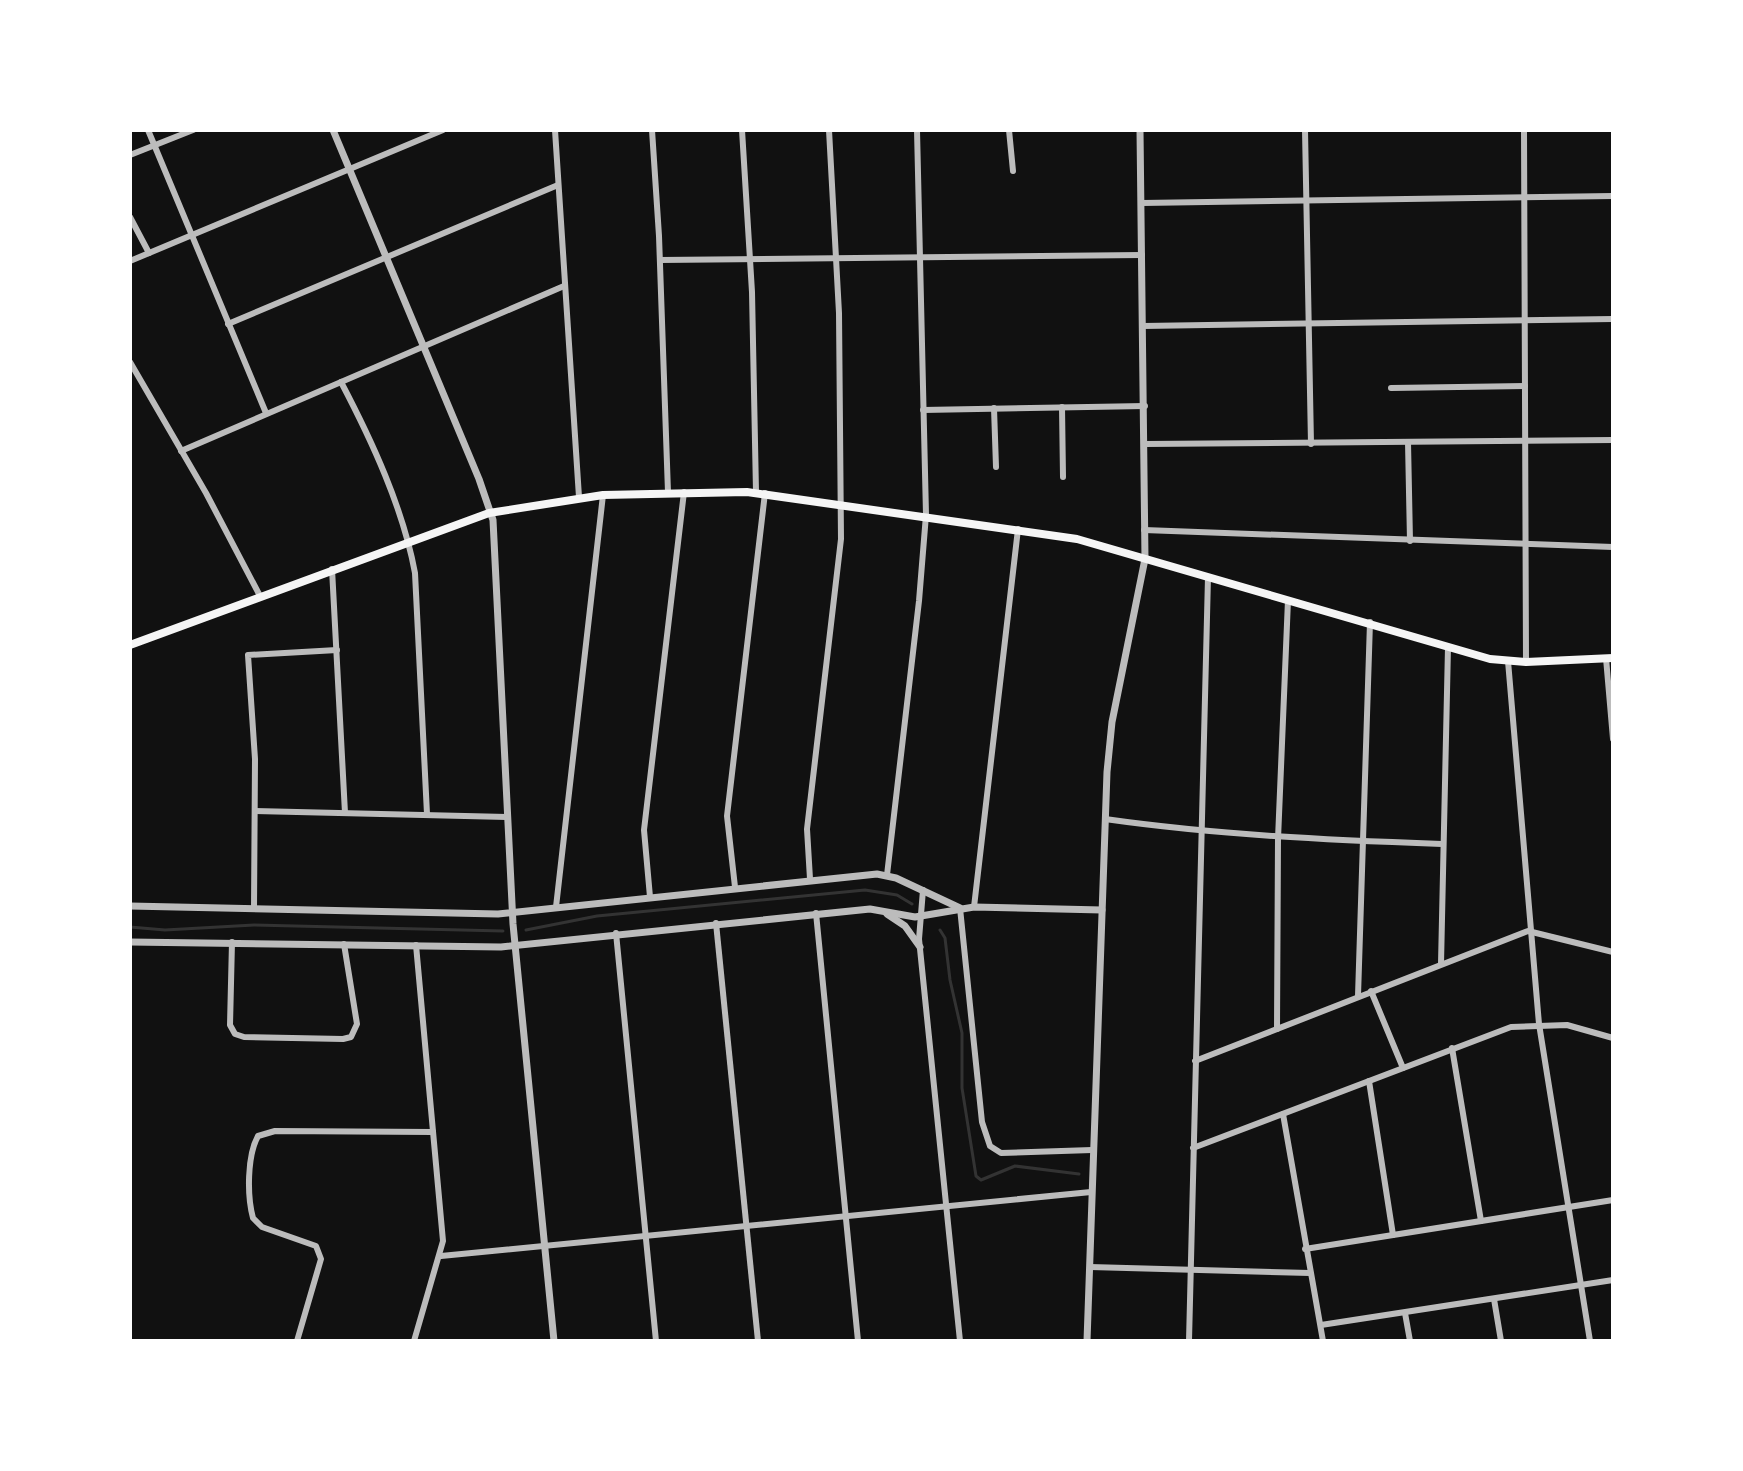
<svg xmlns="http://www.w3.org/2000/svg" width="1743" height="1471" font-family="'Asap Condensed',sans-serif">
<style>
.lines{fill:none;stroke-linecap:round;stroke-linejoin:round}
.stream{stroke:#333;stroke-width:3}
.service{stroke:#bcbcbc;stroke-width:3}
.minor{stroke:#bcbcbc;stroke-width:6}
.tertiary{stroke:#bcbcbc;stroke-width:7}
.secondary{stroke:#f5f5f5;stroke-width:8}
</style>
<rect width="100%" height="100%" fill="#111"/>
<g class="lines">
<g class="stream">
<path d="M130 927 165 930 254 925 503 931"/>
<path d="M526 930 597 916 865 890 897 895 912 904"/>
<path d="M940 930 945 938 950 980 962 1033V1088L976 1176 981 1180 1015 1166 1079 1174"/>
</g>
<path class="service" d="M130 551V556"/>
<g class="minor">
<path d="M148 130 266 413"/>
<path d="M555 130 579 497"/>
<path d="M652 130 659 236 668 492"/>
<path d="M742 130 752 292 756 492"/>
<path d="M1009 130 1013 171"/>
<path d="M1305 130 1311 444"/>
<path d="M1524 130 1526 662"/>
<path d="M130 155 193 130"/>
<path d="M1142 203 1613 196"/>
<path d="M130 217 149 253"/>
<path d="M660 260 1142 255"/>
<path d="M130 261 443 130"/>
<path d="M228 324 558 185"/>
<path d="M1143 326 1613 319"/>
<path d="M130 362 206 493 260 596"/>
<path d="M341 382C372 441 403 508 415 573L427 814"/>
<path d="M1391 388 1525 386"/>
<path d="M1062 407 1063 477"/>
<path d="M994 408 996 467"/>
<path d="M923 410 1145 406"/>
<path d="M1408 442 1410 541"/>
<path d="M1145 444 1613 440"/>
<path d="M181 451 564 286"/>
<path d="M1144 530 1613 547"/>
<path d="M332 569 345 813"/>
<path d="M1606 658 1613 739"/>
<path d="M1508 661 1539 1024 1590 1341"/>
<path d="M255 811 507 817"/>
<path d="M1105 819C1218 835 1329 840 1442 844"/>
<path d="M887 875 919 601 926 515 917 130"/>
<path d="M810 879 807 829 841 539 839 313 829 130"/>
<path d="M735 887 727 816 765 493"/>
<path d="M923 890 919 939 960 1341"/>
<path d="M650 897 644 830 684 492"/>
<path d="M556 907 603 495"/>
<path d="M974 907 1018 529"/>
<path d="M960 908 982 1122 990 1146 1001 1153 1092 1150"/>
<path d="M254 909 255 759 248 655 337 650"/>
<path d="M816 913 858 1341"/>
<path d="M716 923 758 1341"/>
<path d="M616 933 656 1341"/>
<path d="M232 942 230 1025 235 1034 244 1037 343 1039 351 1037 357 1024 344 944"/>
<path d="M1441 964 1448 647"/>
<path d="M1371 991 1403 1068"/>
<path d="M1358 996 1370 622"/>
<path d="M1277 1029 1278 839 1288 600"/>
<path d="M1452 1048 1481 1221"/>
<path d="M1195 1061 1528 931 1613 952"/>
<path d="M1369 1081 1393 1235"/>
<path d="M1283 1114 1323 1341"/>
<path d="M1193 1148 1511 1027 1567 1025 1613 1038"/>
<path d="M1305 1249 1613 1200"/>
<path d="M441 1256 1091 1192"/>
<path d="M1090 1267 1310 1273"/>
<path d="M1494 1299 1501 1341"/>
<path d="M1405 1313 1410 1341"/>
<path d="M1321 1325 1613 1280"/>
<path d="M297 1341 321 1259 316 1246 262 1227 253 1218C247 1196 247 1156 258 1136L275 1131 433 1132"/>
<path d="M414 1341 443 1241 416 945"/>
<path d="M1189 1341 1208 577"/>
</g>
<g class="tertiary">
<path d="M333 130 479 479 493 520 513 924 554 1341"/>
<path d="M130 906 498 914 877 874 896 878 960 908"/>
<path d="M887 914 905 926 920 947"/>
<path d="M130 942 501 947 870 909 915 917 974 907 1102 910"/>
<path d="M1087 1341 1107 772 1112 722 1145 559 1140 130"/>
</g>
<path class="secondary" d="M130 645 489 513 603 495 747 492 1077 539 1490 659 1526 662 1613 658"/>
</g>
<rect width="1743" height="1471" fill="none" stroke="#ffffff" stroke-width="264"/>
</svg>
